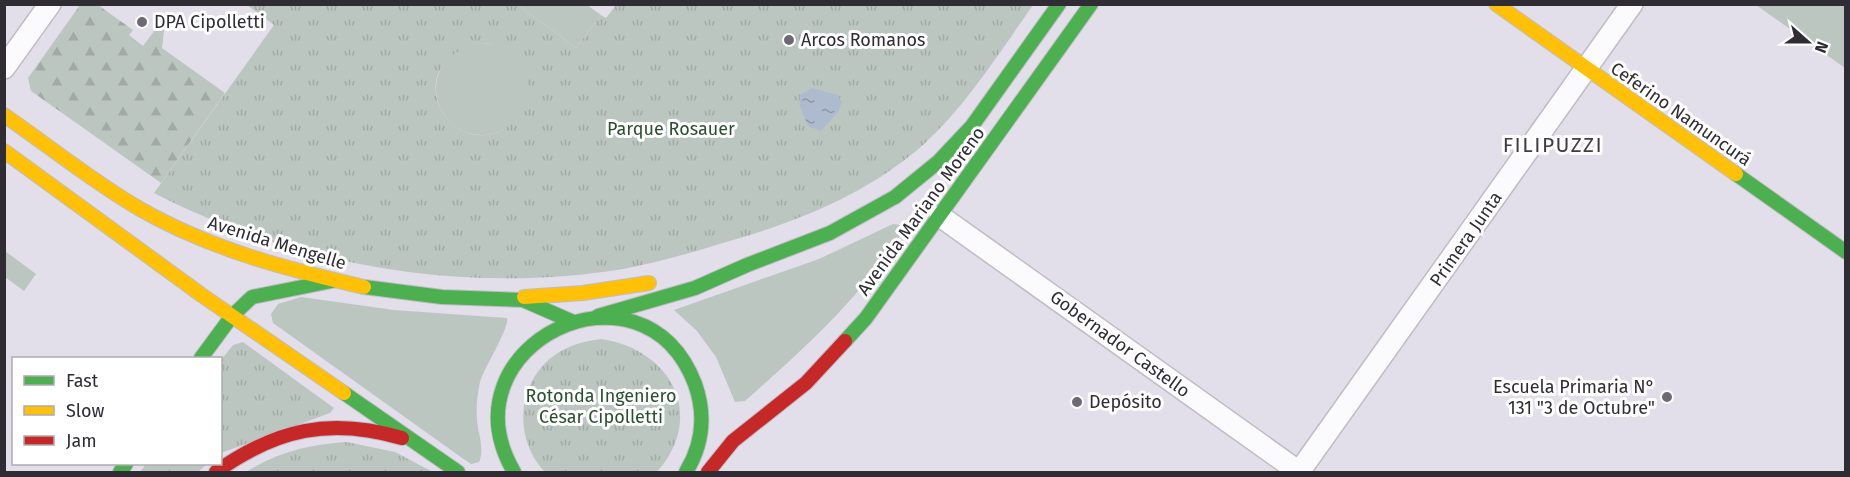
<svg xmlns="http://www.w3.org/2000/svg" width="1850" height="477" font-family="'Fira Sans',sans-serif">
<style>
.green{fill:#bcc6c0}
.forest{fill:url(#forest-firs)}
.park{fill:url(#park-tufts);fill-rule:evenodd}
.water{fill:url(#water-ripples)}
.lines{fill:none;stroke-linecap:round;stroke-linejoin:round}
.street-casing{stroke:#bfbcc5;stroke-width:24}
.fast-casing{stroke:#bfbcc5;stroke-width:16}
.slow-casing{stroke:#bfbcc5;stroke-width:16}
.jam-casing{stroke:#bfbcc5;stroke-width:16}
.street{stroke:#fbfafc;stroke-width:21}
.fast{stroke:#4caf50;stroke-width:14}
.slow{stroke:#ffc107;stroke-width:14}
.jam{stroke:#c62828;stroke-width:14}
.poi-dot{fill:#6e6a74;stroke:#fff;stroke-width:2}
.labels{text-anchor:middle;stroke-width:6;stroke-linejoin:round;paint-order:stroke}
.poi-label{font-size:18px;fill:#2f2c34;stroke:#fff;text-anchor:start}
.street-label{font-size:18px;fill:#2f2c34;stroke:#fff}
.park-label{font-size:18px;fill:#294f2e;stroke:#fff}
.quarter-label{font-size:21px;letter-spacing:1.5px;fill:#403a4a;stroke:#fff}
</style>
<defs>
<pattern id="forest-firs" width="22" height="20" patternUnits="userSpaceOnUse" patternTransform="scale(1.5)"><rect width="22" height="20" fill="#bcc6c0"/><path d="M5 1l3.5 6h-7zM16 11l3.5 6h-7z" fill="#a2aaa6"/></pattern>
<pattern id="park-tufts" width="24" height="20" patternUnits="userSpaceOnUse" patternTransform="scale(1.5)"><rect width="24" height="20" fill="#bcc6c0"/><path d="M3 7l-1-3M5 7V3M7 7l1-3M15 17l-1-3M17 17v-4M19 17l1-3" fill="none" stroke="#a2aaa6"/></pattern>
<pattern id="water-ripples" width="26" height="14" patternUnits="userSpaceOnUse" patternTransform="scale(1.5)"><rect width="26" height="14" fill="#aebace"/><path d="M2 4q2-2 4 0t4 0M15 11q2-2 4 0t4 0" fill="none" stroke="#8e97a8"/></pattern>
</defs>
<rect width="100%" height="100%" fill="#e2deea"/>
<g class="green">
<path d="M518 5H587L601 15 576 48Z"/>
<path d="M1756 5H1845V68Z"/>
<circle cx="482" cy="89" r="46"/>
<path d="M893 224 900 225 902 233C857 301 806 347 745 401L735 402 716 357 697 331 674 310 819 259Z"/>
<path d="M5 251 36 274 24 291 5 277Z"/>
<path d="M301 297 394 310 507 318C510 327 484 368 480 382 477 394 476 408 477 420 478 433 485 450 479 462L471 464 458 455 273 323 271 314 278 304Z"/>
</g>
<path class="forest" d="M80 5H98L133 30 129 35 143 46 166 15 162 48 225 93 161 183 31 91 28 78Z"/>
<g class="park">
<path d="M247 5H518L576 48 601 15 606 18 616 5H1033C999 53 967 105 923 145 868 193 802 220 733 240 697 251 660 262 623 269 465 295 296 266 154 193L274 25ZM487 43C565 67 516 158 461 130 451 124 442 115 438 103 427 68 456 45 487 43Z"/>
<path d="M601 339C671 349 707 416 657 472H545C510 435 518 372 565 349 576 343 588 341 601 339Z"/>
<path d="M243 342 334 408 330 413 221 453V360L233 345Z"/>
<path d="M347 442 395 452 433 472H246C277 452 311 444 347 442Z"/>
<path d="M146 464H207L198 472H140Z"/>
</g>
<path class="water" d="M812 88 837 95 842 102 838 112 821 131 808 126 799 104 800 95Z"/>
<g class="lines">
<g class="street-casing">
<g id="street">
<path d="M4 68 50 4"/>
<path d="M940 216 1299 472"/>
<path d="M1299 472 1632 4"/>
</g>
</g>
<g class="fast-casing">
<g id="fast">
<path d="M1736 174 1846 252"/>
<path d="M364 287 442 297 523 300 571 321"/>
<path d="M598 316 695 288 747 265 830 233 895 197 938 162 972 126 1059 4"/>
<path d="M845 341 866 318 1091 4"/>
<path d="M201 358 232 316 252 297 332 281"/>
<path d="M344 393 458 472"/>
<path d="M120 472 126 464"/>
<path d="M514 472C440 345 643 247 695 384 706 415 703 444 686 472"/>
</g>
</g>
<g class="slow-casing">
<g id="slow">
<path d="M1496 4 1736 174"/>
<path d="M4 115C49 146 93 182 140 209 210 249 286 269 364 287"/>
<path d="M4 151 203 296 344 393"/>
<path d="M524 297 583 293 649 283"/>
</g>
</g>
<g class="jam-casing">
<g id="jam">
<path d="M216 472C276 429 330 417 402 438"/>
<path d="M708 472 733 441 806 383 845 341"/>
</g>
</g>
<use href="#street" class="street"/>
<use href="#fast" class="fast"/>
<use href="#slow" class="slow"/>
<use href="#jam" class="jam"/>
</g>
<g class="poi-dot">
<circle cx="142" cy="22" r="6"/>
<circle cx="789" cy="40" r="6"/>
<circle cx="1667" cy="397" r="6"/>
<circle cx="1077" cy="402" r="6"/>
</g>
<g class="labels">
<g class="poi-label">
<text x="154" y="28">DPA Cipolletti</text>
<text x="801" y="46">Arcos Romanos</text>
<text x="1655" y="393" text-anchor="end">Escuela Primaria N°<tspan x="1655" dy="21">131 "3 de Octubre"</tspan></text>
<text x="1089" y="408">Depósito</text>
</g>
<g class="street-label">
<text transform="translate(1681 114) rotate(35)" y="6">Ceferino Namuncurá</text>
<text transform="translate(921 211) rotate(-54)" y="6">Avenida Mariano Moreno</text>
<text transform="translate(1466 239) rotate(-55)" y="6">Primera Junta</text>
<text transform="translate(277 243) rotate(17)" y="6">Avenida Mengelle</text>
<text transform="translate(1120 344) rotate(36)" y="6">Gobernador Castello</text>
</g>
<g class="park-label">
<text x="671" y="135">Parque Rosauer</text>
<text x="601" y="402">Rotonda Ingeniero<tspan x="601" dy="21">César Cipolletti</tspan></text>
</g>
<g class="quarter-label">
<text x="1553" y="152">FILIPUZZI</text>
</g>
</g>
<rect width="1850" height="477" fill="none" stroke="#2f2c34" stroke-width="12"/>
<rect x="12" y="357" width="210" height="108" fill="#ffffff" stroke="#acabae" stroke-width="1.5"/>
<rect x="24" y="376" width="30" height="9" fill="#4caf50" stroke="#acabae" stroke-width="1.5"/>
<text x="66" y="387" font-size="18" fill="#2f2c34">Fast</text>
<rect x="24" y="406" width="30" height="9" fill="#ffc107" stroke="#acabae" stroke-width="1.5"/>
<text x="66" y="417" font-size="18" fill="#2f2c34">Slow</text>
<rect x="24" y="436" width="30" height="9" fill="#c62828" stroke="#acabae" stroke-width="1.5"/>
<text x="66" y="447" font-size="18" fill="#2f2c34">Jam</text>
<g transform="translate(1808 42) rotate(111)" stroke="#ffffff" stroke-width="4.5" paint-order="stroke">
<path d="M0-4.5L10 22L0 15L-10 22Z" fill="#2f2c34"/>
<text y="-9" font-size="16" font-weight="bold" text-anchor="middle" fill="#2f2c34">N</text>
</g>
</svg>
